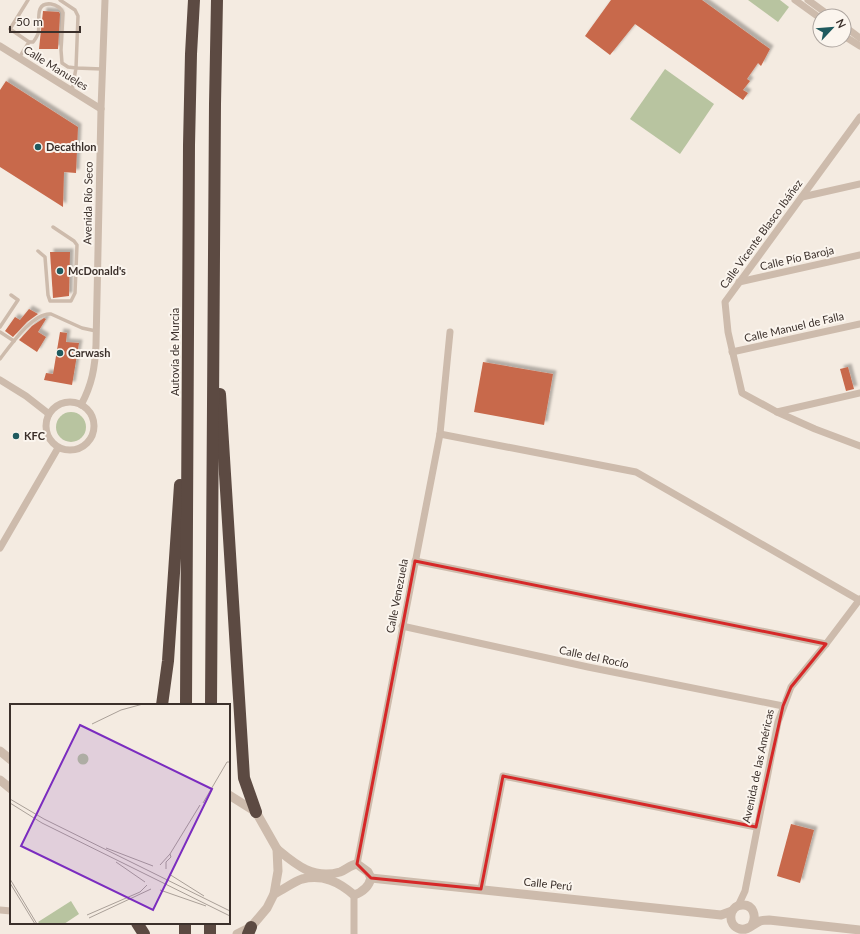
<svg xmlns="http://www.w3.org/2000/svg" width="860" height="934" font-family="Lato,sans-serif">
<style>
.green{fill:#b8c4a0}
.building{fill:#c8694b;filter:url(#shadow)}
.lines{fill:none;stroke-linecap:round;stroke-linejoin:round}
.service{stroke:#cdbbac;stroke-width:3.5}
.minor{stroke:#cdbbac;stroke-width:7}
.tertiary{stroke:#cdbbac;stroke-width:9}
.motorway{stroke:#5c4a42;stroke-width:12}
.marked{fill:none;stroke:#d62828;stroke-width:3;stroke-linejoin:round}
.poi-dot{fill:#1f5a5e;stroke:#fbf5ee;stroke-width:1.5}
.labels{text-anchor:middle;stroke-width:4;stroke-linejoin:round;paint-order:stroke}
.street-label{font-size:11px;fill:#3b302b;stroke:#fbf5ee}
.poi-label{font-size:11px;font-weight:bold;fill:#3b302b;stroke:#fbf5ee;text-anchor:start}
.inset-road{fill:none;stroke:#aaa098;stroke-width:1}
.view{fill:#7b2cbf;fill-opacity:0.15;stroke:#7b2cbf;stroke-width:2}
.inset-edge{fill:none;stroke:#3b302b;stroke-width:2}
</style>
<defs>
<filter id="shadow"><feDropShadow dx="3.5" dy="-3.5" stdDeviation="1" flood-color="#0004"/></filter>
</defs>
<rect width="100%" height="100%" fill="#f4ebe1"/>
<g class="green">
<path d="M748 0H780L789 7 778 22Z"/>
<path d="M665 69 714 104 680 154 630 119Z"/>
<circle cx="71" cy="427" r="15"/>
</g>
<g class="building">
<path d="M611 0H702L770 49 761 66 758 63 747 79 750 81 743 90 748 93 743 100 635 24 610 55 585 36Z"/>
<path d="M43 11 59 12 60 14 58 49H39Z"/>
<path d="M6 81 78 127 76 173 64 172 63 207 0 167V90Z"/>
<path d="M50 252H70L69 296 53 298Z"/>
<path d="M29 309 38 314 27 322 13 337 5 331 15 317 20 320Z"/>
<path d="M44 318 46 319 38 332 46 337 37 352 19 340 32 326Z"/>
<path d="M60 332 67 333 66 342 79 343 72 385 44 380 46 373 53 374Z"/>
<path d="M483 362 553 374 544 425 474 412Z"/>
<path d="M848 367 854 389 846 391 840 369Z"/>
<path d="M791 824 814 830 800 883 777 876Z"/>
</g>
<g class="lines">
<g class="service">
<path d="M60 0 75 10 78 16 76 68 102 69"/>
<path d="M29 42H33C35 40 37 36 38 34 41 23 33 2 51 4 57 5 61 8 63 13L61 50 62 63 68 67 76 68 72 91"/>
<path d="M19 58 29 42 10 29 28 0"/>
<path d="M38 251 45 257 48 295 50 301H71L75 293 77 245 74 241 53 227"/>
<path d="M0 327 18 300 11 295"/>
<path d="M0 332 14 341"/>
<path d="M0 359C10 346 33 312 51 314L82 328 96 331"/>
</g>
<g class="minor">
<path d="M795 0 820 18"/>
<path d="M808 0 830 16"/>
<path d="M844 26 860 38"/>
<path d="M844 36 860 46"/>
<path d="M0 46 101 109"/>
<path d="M860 117 725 302 728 332 742 393 777 412 815 429 860 446"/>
<path d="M802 197 860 184"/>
<path d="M739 282 860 255"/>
<path d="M732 352 860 324"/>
<path d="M0 380 26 396 49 414"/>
<circle cx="70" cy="426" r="24"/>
<path d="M81 405C92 385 95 367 96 345L101 109 105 0"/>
<path d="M777 412 860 393"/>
<path d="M440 434 636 472 859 600"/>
<path d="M0 548 58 448"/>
<path d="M415 561 826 644"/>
<path d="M402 626 588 667 783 706"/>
<path d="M357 864 440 434 450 332"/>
<path d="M481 889 503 776 756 827"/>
<path d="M738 906 745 891 778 722 791 687 826 644 860 599"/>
<path d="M0 910 11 911"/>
<path d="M354 934V895"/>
</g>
<g class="tertiary">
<path d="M0 751 11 760"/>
<path d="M0 780 11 789"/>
<path d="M229 795 256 812 277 849 278 871 274 894 267 908 251 927 237 934"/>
<path d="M371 878 721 915 732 911"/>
<path d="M274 894C283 890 293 882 302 879 323 874 339 882 354 895 363 892 369 886 371 878L368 872 357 864C350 865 346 870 340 872 313 880 295 864 277 849"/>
<path d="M752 925C757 916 753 904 742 905 728 906 727 926 740 929 748 931 753 924 760 921 763 920 766 920 769 920L860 930"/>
</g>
<g class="motorway">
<path d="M220 394 244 778 256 812"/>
<path d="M162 705 168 661 180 485"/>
<path d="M186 705 189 145 191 54 194 0"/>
<path d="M211 705 215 104 217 0"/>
<path d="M137 923 144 934"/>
<path d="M185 934V923"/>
<path d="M210 934V923"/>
<path d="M248 934 251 927"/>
</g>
</g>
<path class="marked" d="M415 561 826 644 791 687 783 706 756 827 503 776 481 889 371 878 357 864Z"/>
<g class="poi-dot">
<circle cx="38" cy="147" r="4"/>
<circle cx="60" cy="271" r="4"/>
<circle cx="60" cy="353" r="4"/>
<circle cx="16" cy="436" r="4"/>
</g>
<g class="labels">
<g class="street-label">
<text transform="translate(56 68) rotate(32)" y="4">Calle Manueles</text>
<text transform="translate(88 203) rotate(-89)" y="4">Avenida Río Seco</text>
<text transform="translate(761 234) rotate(-54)" y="4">Calle Vicente Blasco Ibáñez</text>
<text transform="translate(797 258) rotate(-13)" y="4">Calle Pío Baroja</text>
<text transform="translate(794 327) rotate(-13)" y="4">Calle Manuel de Falla</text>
<text transform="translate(175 352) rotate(-90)" y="4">Autovía de Murcia</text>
<text transform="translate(397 596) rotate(-79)" y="4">Calle Venezuela</text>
<text transform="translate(594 657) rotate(12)" y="4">Calle del Rocío</text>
<text transform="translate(758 766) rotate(-78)" y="4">Avenida de las Américas</text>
<text transform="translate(548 884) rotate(6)" y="4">Calle Perú</text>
</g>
<g class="poi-label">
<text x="46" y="151">Decathlon</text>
<text x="68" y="275">McDonald's</text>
<text x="68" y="357">Carwash</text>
<text x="24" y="440">KFC</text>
</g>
</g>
<g transform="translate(10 704)">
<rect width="220" height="220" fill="#f4ebe1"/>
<path d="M67.5 55a5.5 5.5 0 1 1 11 0a5.5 5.5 0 1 1-11 0ZM61 197 69 210 54 220H30L28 218Z" fill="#b8c4a0"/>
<path class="inset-road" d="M82 20 111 6 133 0M0 95 34 115 220 207M0 99 32 119 220 212M193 99 217 58H220M96 144 143 162M160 150 190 101M106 158 135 178M150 161 160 150 161 153 156 158V165M159 170 194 192M0 175 27 220M0 179 25 220M150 186 196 202M77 211 130 188 137 181M79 214 141 185"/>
<path class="view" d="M70 21 202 85 143 206 11 142Z"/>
<rect width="220" height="220" class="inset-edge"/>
</g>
<g transform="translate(832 28) rotate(64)"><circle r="19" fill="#fbf5ee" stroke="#aea6a0"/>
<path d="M0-3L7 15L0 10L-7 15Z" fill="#1f5a5e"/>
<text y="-6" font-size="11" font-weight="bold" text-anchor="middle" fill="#3b302b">N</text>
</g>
<path d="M10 26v6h70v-6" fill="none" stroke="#3b302b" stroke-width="2"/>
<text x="16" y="26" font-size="12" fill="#3b302b" stroke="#fbf5ee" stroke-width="3" paint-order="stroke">50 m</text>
</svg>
